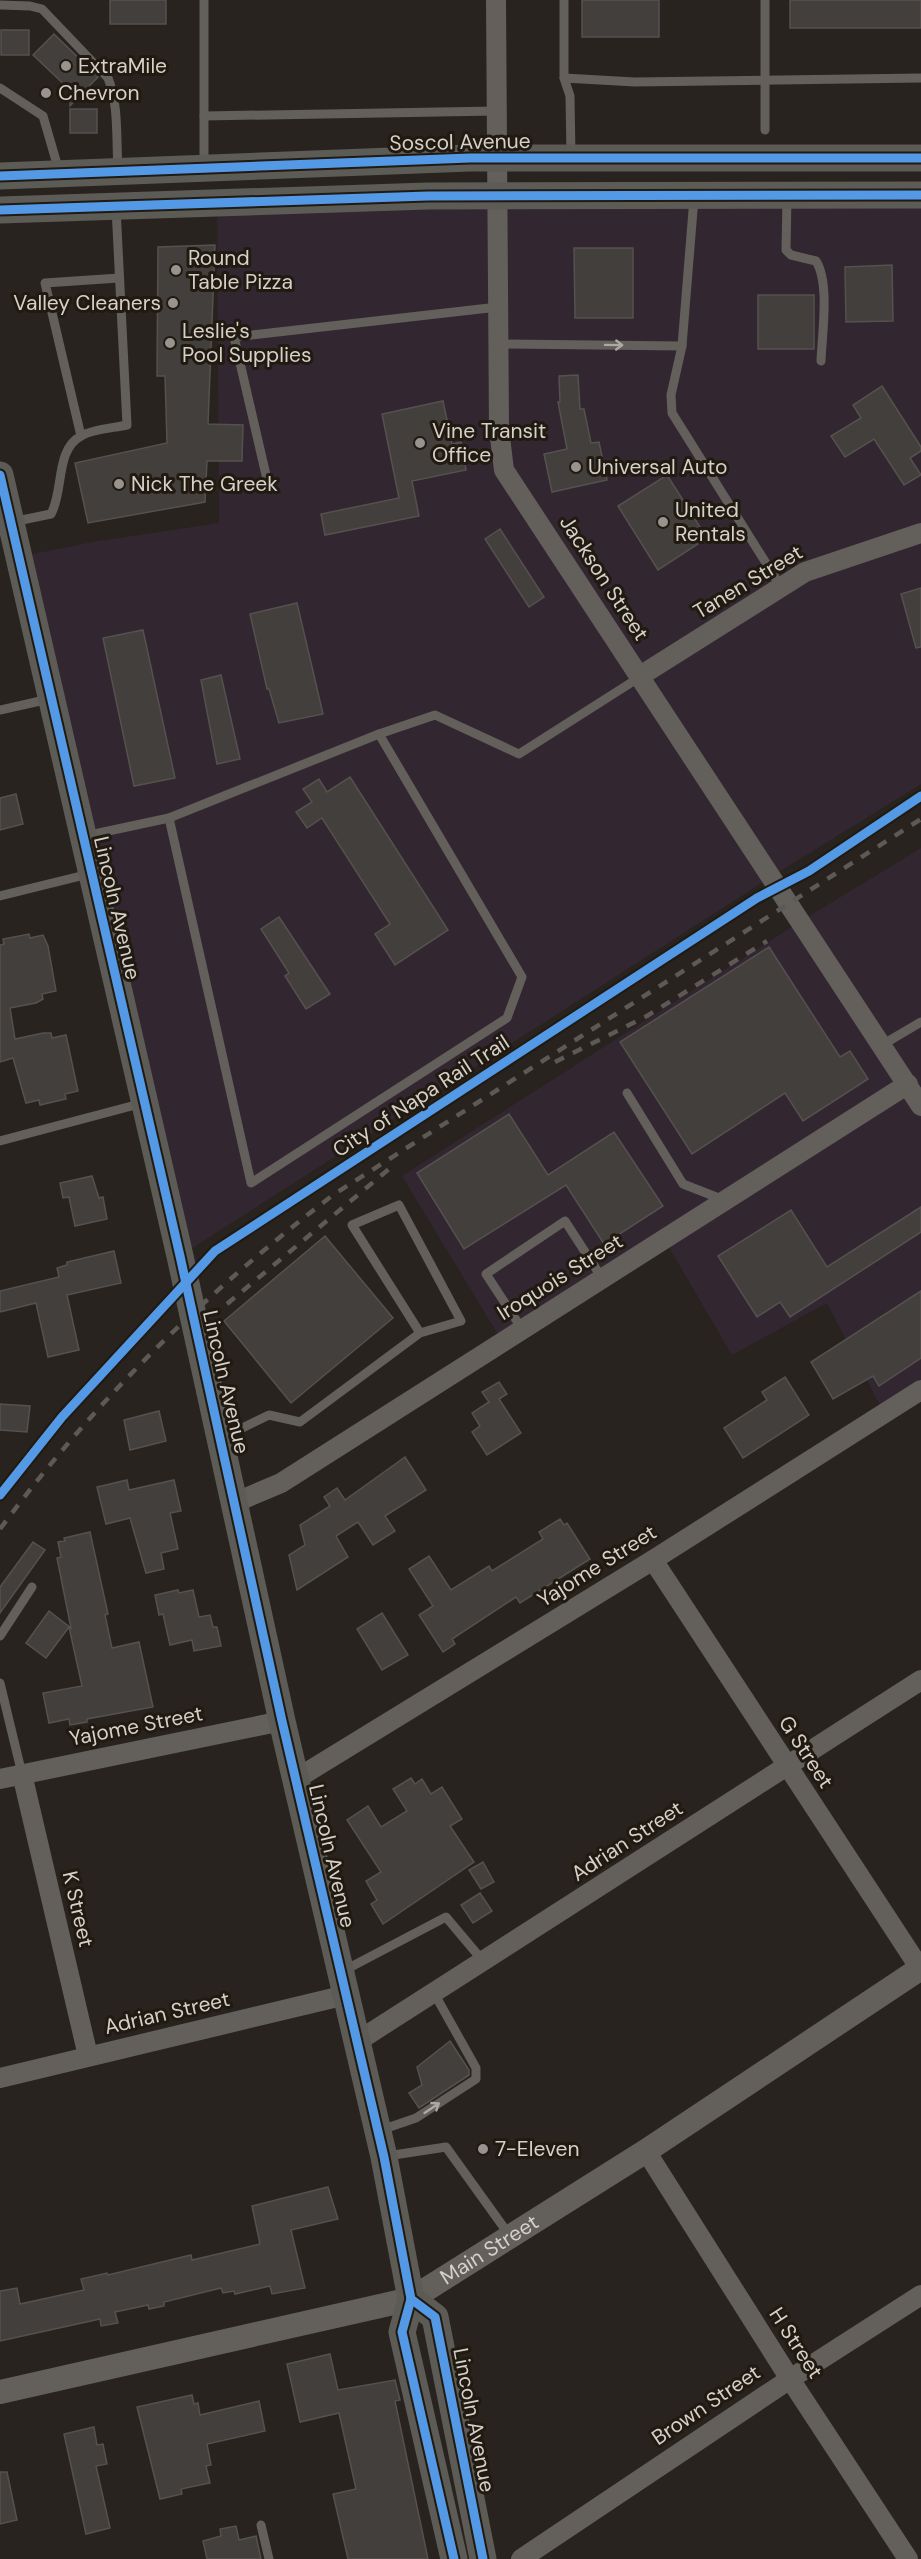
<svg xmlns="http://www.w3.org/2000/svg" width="921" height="2559" font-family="'DM Sans',sans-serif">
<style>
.industrial{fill:#322631}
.building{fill:#433f3d;stroke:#55514f;stroke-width:1.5}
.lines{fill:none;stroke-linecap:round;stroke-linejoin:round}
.service{stroke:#635f5b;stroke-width:9}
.minor{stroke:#635f5b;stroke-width:20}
.tertiary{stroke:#635f5b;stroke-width:24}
.secondary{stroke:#5d5b56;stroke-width:27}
.rail{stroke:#5d5a56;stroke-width:4.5;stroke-dasharray:10 10;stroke-linecap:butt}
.cycleway-casing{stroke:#211a11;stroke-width:13}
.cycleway{stroke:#5399e6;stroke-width:9}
.oneway{stroke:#ada8a3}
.poi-dot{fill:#98938e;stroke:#211a11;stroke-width:2}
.labels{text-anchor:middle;stroke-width:6;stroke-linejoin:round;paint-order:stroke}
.poi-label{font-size:21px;fill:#d5d0ca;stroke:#211a11;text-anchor:start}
.street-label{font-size:21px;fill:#d5d0ca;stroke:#211a11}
</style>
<rect width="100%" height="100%" fill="#28231e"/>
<g class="industrial">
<path d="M921 195V784L771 877 180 1256 19 557 92 542 219 523 217 202Z"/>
<path d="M921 848V1390L884 1413 827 1303 732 1355 664 1239 502 1341 402 1176 801 921Z"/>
</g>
<g class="building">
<rect x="110" y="0" width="56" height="24"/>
<rect x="582" y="0" width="77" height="37"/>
<rect x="790" y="0" width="131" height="28"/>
<rect x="1" y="30" width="28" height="25"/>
<path d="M54 34 98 77 70 106V90L33 55Z"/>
<rect x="70" y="109" width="27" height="24"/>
<path d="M215 245 208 424 243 425 242 461H207L205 502 88 523 75 463 167 443 165 376H157L158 247Z"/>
<path d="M574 248H633V318H575Z"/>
<path d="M892 265 893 321 846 322 845 267Z"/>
<rect x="758" y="295" width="56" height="54"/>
<path d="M578 375 580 409H584L591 443 599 442 607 480 552 492 544 454 567 449 558 402H560L559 376Z"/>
<path d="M882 386 921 447V451L910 458 921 475 904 485 874 439 845 457 831 436 861 418 853 405Z"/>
<path d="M443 401 452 444 461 442 466 470 412 481 419 516 325 535 321 514 399 498 382 414Z"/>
<path d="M667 475 707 538 658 570 618 506Z"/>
<path d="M500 529 544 597 529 607 485 539Z"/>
<path d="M921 588V647L916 648 901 594Z"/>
<path d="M297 603 323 714 279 723 269 689H267L250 614Z"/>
<path d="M143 630 175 778 134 786 103 638Z"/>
<path d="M221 675 240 759 217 764 201 680Z"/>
<path d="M350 777 448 930 395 965 375 934 390 924 322 818 307 828 296 812 312 802 303 789 319 779 327 792Z"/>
<path d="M16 794 23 824 0 830V798Z"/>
<path d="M279 917 330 994 306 1009 285 976 289 973 261 929Z"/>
<path d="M29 934 30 938 43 935 48 946 56 991 42 994 43 999 36 1003 10 1008 15 1039 43 1033H51L52 1038 66 1035 78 1091 65 1094 66 1099 40 1105 39 1100 26 1103 13 1058 0 1062V945L4 944 3 939Z"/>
<path d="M769 947 840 1057 850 1051 868 1079 803 1121 785 1093 692 1154 620 1042Z"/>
<path d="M509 1114 548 1175 614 1132 663 1206 604 1244 566 1185 464 1249 417 1173Z"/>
<path d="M92 1176 99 1198 103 1197 107 1219 75 1226 69 1197 63 1198 60 1183Z"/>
<path d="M921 1207V1232L790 1317 780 1302 757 1317 718 1256 791 1210 827 1267Z"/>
<path d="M325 1236 393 1318 291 1403 224 1321Z"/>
<path d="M114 1251 121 1283 67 1295 79 1350 48 1357 36 1303 0 1312V1291L59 1277 57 1268 67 1265V1262Z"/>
<path d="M921 1291V1358L879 1386 873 1376 833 1399 811 1362Z"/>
<path d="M785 1377 809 1415 743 1458 724 1428 767 1400 762 1392Z"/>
<path d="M499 1382 507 1394 499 1399 521 1433 487 1455 472 1432 480 1426 472 1413 489 1402 482 1392Z"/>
<path d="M0 1404 30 1406 27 1432 0 1430Z"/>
<path d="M159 1411 166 1441 130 1450 124 1420Z"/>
<path d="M405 1457 426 1490 385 1516 395 1531 373 1545 358 1522 336 1536 348 1557 297 1590 289 1555 305 1545 300 1525 330 1506 324 1497 337 1488 345 1500Z"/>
<path d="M127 1480 129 1490 174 1480 181 1511 170 1513 178 1549 161 1553 164 1569 146 1573 130 1518 106 1524 97 1487Z"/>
<path d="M560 1519 564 1525 567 1523 590 1559 520 1603 516 1597 452 1639 455 1644 443 1652 419 1615 433 1606 409 1569 429 1556 451 1590 489 1566 492 1571 543 1539 539 1532Z"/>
<path d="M90 1532 108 1614 105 1615 112 1648 139 1642 153 1707 87 1719V1722L70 1725 69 1719 49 1723 43 1693 82 1686 69 1627 46 1658 26 1643 49 1611 71 1628 57 1558 61 1557 58 1542 65 1541 64 1538Z"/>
<path d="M33 1542 45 1550 0 1613V1587Z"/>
<path d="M178 1590 179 1593 193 1590 199 1617 210 1615 213 1627H217L221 1646 194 1651 192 1640 170 1645 163 1614 159 1615 155 1595Z"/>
<path d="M382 1613 408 1655 382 1670 357 1629Z"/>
<path d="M411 1778 415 1784 422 1779 431 1794 442 1787 462 1819 450 1826 474 1862 383 1924 371 1904 377 1900 366 1881 381 1872 347 1820 368 1806 381 1827 407 1811 393 1789Z"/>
<path d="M483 1862 494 1882 481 1889 469 1870Z"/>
<path d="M480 1893 492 1911 473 1923 461 1905Z"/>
<path d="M450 2041 469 2070V2075L419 2108 409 2093 422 2085 417 2067Z"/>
<path d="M328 2187 338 2219 291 2230 305 2288 272 2294 270 2286 235 2294 234 2291 223 2293 221 2288 164 2302V2306L149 2309 148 2305 115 2312 118 2323 101 2326 100 2319 0 2341V2291L17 2288 20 2304 84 2290 81 2279 107 2273 108 2275 191 2255 192 2260 260 2244 252 2206Z"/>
<path d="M330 2354 338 2390 395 2380 400 2400 395 2401 428 2559H348L333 2494 356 2489 339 2413 300 2422 287 2364Z"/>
<path d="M192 2395 194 2404 198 2403 200 2415 259 2401 265 2431 207 2444 211 2465 206 2466 210 2483 181 2489 182 2494 160 2499 137 2407Z"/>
<path d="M94 2427 97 2445 103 2444 107 2464 96 2466 110 2528 86 2534 64 2434Z"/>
<path d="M0 2472H7L17 2520 0 2524Z"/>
<path d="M236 2526 239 2540 256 2536 261 2559H207L203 2541 221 2536 220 2529Z"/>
</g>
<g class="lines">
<g class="service">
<path d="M564 0V78L570 96 571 156"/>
<path d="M0 5 30 6 42 9 108 78C119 105 116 139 118 168"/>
<path d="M564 78 635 82 921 78"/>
<path d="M0 88 43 116 59 171"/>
<path d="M204 116 496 111"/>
<path d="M765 130V0"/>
<path d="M204 166V0"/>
<path d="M694 198 682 346 671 395 672 413 781 587"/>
<path d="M787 198 786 250 791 255 816 261C830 283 822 334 821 361"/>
<path d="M498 344 682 346"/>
<path d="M81 436 45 283 119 278"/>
<path d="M269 488 234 337 498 307"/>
<path d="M12 522 51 514C64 491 55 450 81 436 93 429 114 428 127 425L116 208"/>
<path d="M0 710 49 699"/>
<path d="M169 818 251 1183 507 1018 522 977 379 734"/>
<path d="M85 836 169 818 379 734 435 715 519 754 640 677"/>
<path d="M0 896 89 874"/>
<path d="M882 1045 921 1022"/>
<path d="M627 1093 683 1184 724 1200"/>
<path d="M0 1141 143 1103"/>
<path d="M522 1329 486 1274 565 1221 602 1278"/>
<path d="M222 1438 269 1415 300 1422 420 1333 352 1225 399 1205 461 1321 420 1333"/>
<path d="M0 1636 32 1587"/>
<path d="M0 1683 22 1774"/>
<path d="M343 1971 446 1917 483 1961"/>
<path d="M381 2130 416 2118 476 2079V2068L434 1993"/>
<path d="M387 2156 446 2147 510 2236"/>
<path d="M261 2525 269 2559"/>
</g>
<g class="minor">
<path d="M496 0 499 429 504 470 921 1106"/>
<path d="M640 676 805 572 921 533"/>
<path d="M234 1503 281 1483 908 1084"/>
<path d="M653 1560 921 1970"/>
<path d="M22 1774 88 2056"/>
<path d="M0 1779 282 1721"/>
<path d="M296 1779 653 1560 921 1390"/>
<path d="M358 2041 921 1680"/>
<path d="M0 2078 346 1995"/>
<path d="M646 2151 790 2379 908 2559"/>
<path d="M521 2559 790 2379 921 2295"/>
</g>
<path class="tertiary" id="s1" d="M0 2392 411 2299 646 2151 921 1968"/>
<g class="secondary">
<path d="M0 176 470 158H921"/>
<path d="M0 210 428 196 921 195"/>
<path d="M0 475 180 1256 282 1721 384 2157 411 2299 402 2332 454 2559"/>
<path d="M411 2299 435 2317 483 2559"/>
</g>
<g class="rail">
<path d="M555 1062 647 1016 767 941"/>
<path d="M227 1304 395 1164"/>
<path d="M0 1529C98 1397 203 1295 333 1195L921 819"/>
</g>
<g class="cycleway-casing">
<g id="cycleway">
<path d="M0 176 470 158H921"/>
<path d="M0 210 428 196 921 195"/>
<path d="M0 475 180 1256 282 1721 384 2157 411 2299 402 2332 454 2559"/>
<path d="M0 1495 62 1417 215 1251 757 898 809 871 921 796"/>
<path d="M411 2299 435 2317 483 2559"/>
</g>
</g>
<use href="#cycleway" class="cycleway"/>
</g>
<defs><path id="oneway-shaft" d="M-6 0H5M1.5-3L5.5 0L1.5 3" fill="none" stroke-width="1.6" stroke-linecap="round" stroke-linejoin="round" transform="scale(1.5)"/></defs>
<g class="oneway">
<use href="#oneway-shaft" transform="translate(614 345) rotate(1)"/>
<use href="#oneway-shaft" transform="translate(432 2108) rotate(-34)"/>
</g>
<g class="poi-dot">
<circle cx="66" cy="66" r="6"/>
<circle cx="46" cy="93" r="6"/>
<circle cx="176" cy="270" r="6"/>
<circle cx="173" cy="303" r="6"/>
<circle cx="170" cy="343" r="6"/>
<circle cx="420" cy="443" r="6"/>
<circle cx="576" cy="467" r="6"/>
<circle cx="119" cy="484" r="6"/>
<circle cx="663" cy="522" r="6"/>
<circle cx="483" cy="2149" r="6"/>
</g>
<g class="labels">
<g class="poi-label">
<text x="78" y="73">ExtraMile</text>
<text x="58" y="100">Chevron</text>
<text x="188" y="265">Round<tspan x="188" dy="24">Table Pizza</tspan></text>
<text x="161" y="310" text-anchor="end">Valley Cleaners</text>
<text x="182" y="338">Leslie's<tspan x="182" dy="24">Pool Supplies</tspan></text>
<text x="432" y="438">Vine Transit<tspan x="432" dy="24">Office</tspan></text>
<text x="588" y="474">Universal Auto</text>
<text x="131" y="491">Nick The Greek</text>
<text x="675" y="517">United<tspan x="675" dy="24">Rentals</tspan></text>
<text x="495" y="2156">7-Eleven</text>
</g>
<g class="street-label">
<text transform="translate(460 142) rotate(-1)" y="7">Soscol Avenue</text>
<text transform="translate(604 578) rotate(57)" y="7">Jackson Street</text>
<text transform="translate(748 582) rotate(-31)" y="7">Tanen Street</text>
<text transform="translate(117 908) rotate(77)" y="7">Lincoln Avenue</text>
<text transform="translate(421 1096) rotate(-33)" y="7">City of Napa Rail Trail</text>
<text transform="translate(560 1277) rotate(-32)" y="7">Iroquois Street</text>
<text transform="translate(226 1382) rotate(77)" y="7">Lincoln Avenue</text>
<text transform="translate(597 1566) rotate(-32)" y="7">Yajome Street</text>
<text transform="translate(136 1726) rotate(-11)" y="7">Yajome Street</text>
<text transform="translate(806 1752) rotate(57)" y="7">G Street</text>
<text transform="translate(627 1841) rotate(-33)" y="7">Adrian Street</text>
<text transform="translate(332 1856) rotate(77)" y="7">Lincoln Avenue</text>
<text transform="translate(78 1909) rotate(77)" y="7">K Street</text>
<text transform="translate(167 2013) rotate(-13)" y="7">Adrian Street</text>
<text dy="7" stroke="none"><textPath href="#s1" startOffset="514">Main Street</textPath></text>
<text transform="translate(796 2343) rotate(57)" y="7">H Street</text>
<text transform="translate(706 2405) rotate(-34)" y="7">Brown Street</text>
<text transform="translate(474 2420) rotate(79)" y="7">Lincoln Avenue</text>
</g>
</g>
</svg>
